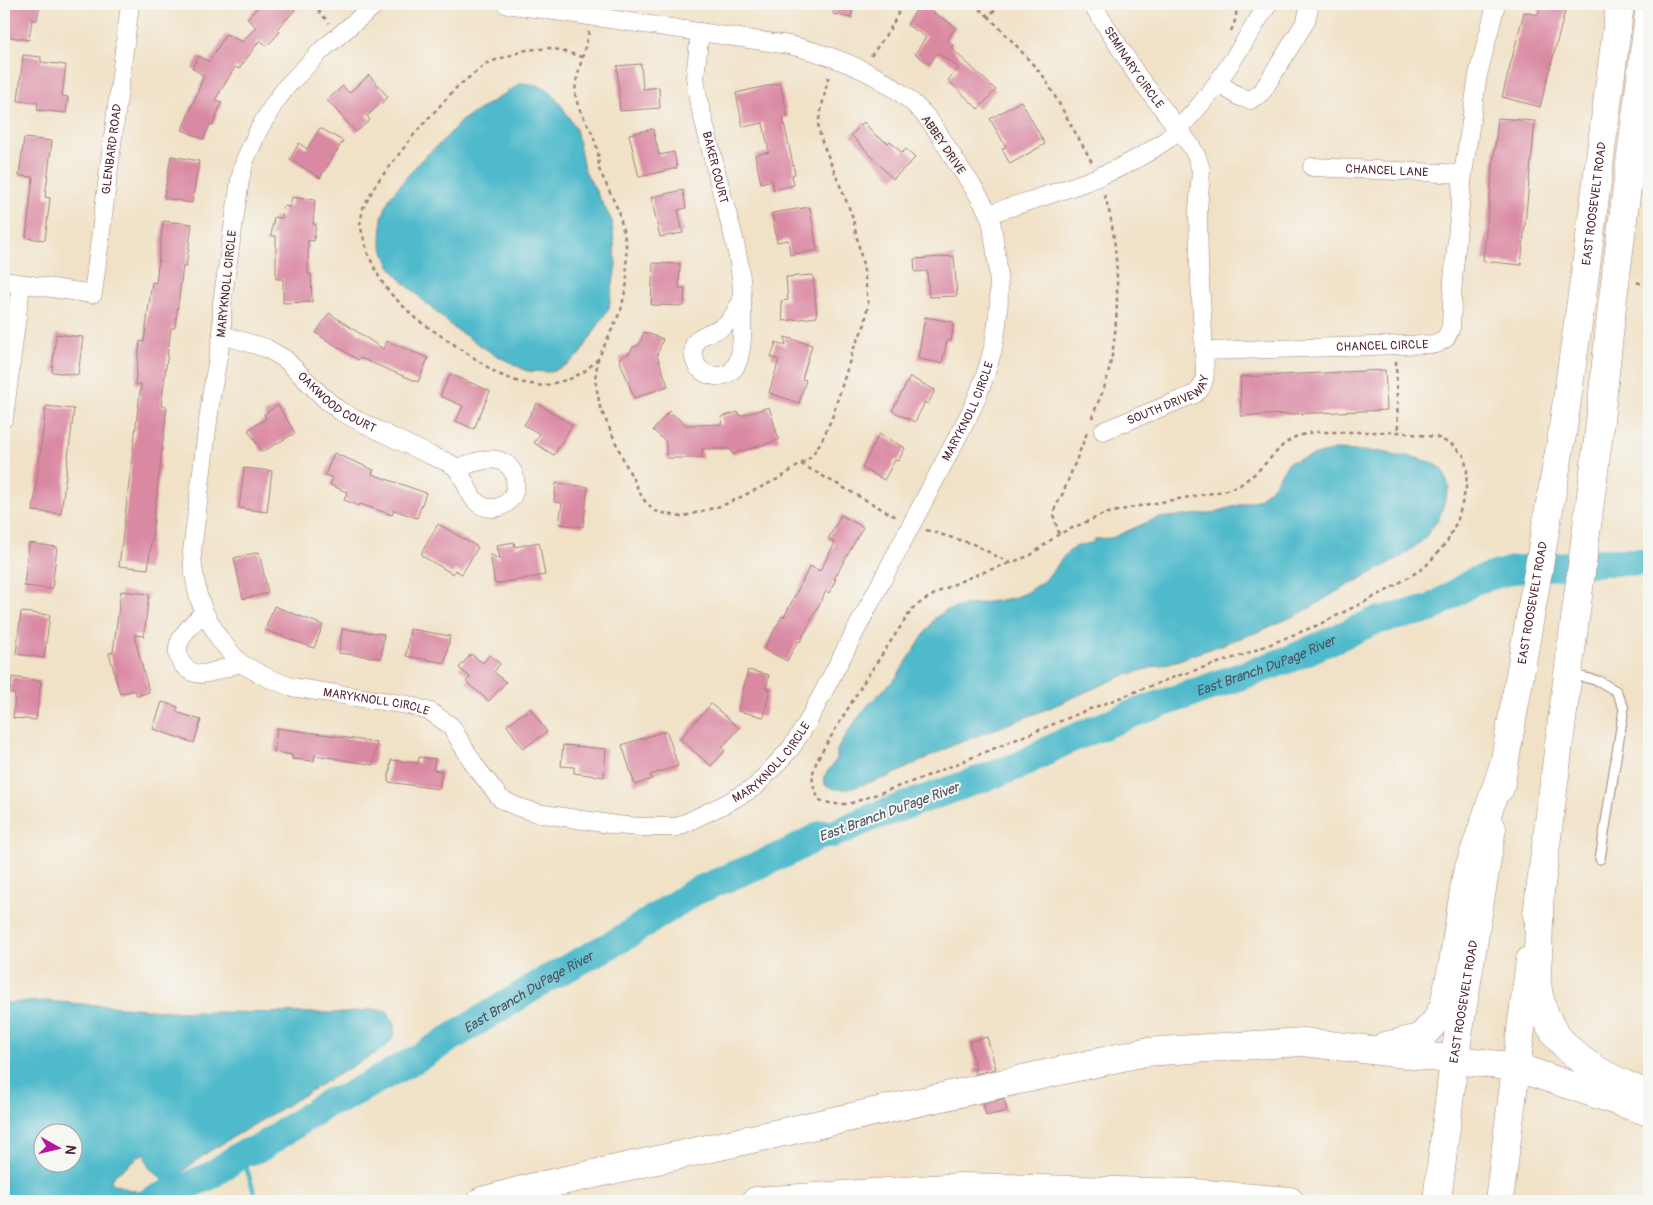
<svg xmlns="http://www.w3.org/2000/svg" width="1653" height="1205" font-family="Pangolin,sans-serif">
	<rect width="100%" height="100%" fill="#f6f6f2"/>
	<filter id="ink" filterUnits="userSpaceOnUse"><feTurbulence type="fractalNoise" baseFrequency=".02" numOctaves="2"/><feDisplacementMap in="SourceGraphic" scale="10" xChannelSelector="R" yChannelSelector="G"/><feConvolveMatrix kernelMatrix="1 2 1 2 8 2 1 2 1" color-interpolation-filters="sRGB"/></filter>
	<filter id="wash" filterUnits="userSpaceOnUse"><feTurbulence type="fractalNoise" baseFrequency=".0096" numOctaves="4" result="noise"/><feDisplacementMap in="SourceGraphic" scale="20" xChannelSelector="R" yChannelSelector="G"/><feGaussianBlur stdDeviation="1.12" result="paint"/><feColorMatrix in="noise" values="0 0 0 0 0 0 0 0 0 0 0 0 0 0 0 0 0 1.4 0 .05"/><feComposite in="paint" operator="in"/></filter>
	<g filter="url(#wash)">
		<rect width="100%" height="100%" fill="#f1e2c7"/>
		<path fill="#4fbacb" stroke="#4c6c7b" fill-rule="evenodd" d="M522 83 537 85 549 90 563 108 576 129 584 169 612 221 616 265 609 308 580 354 568 364 551 372 527 371 492 353 455 329 400 279 389 264 381 244 382 217 390 197 422 159 443 141 461 121Z
			M1335 450 1384 452 1396 456H1408L1431 462 1443 469 1449 488 1439 518 1423 540 1401 557 1336 592 1303 612 1260 631 1176 661 1122 676 1047 709 956 744 890 776 849 789H836L825 785 824 776 837 759V750L851 727 869 704 896 678 935 618 945 611 963 606 1013 598 1027 592 1046 579 1066 554 1075 547 1094 542V539L1112 538 1157 518 1212 513 1259 499 1271 488 1289 462Z
			M45 1001 184 1012 345 1013 372 1009 387 1011C408 1039 381 1051 359 1062L208 1152 183 1171 164 1201H4V1003ZM42 1132H72V1162H42ZM145 1153C146 1174 158 1169 163 1183 152 1200 126 1189 112 1183L111 1180 114 1176 142 1154Z"/>
		<g fill="none" stroke-linecap="round" stroke-linejoin="round">
			<path stroke="#4fbacb" stroke-width="4.5" d="M242 1154 257 1201"/>
			<path stroke="#4fbacb" stroke-width="28" id="s1" d="M150 1201 210 1176 242 1154 260 1148 329 1102 342 1099 418 1058 547 979 623 938 694 892 787 853 823 834H834L870 818 1018 766 1066 741 1132 714 1290 659 1375 621 1430 609 1474 581 1513 570 1602 562H1649"/>
		</g>
		<g id="blocks">
			<path fill="#da89a3" d="M9 4H40L37 20 32 19 29 40 4 36Z
				M261 4H290L295 10 277 29 280 32 267 46 260 40 239 69 235 67 215 100 222 102 213 125 210 124 204 139 182 130 204 76 192 68 199 56 209 62 226 34 242 42 256 27 247 18Z
				M835 4H854L851 18 833 14Z
				M920 4 956 27 947 40 953 45 951 48 996 90 978 109 948 80 959 68 937 53 930 64 915 54 926 37 907 25Z
				M1541 4H1567L1540 107 1502 97 1524 12 1538 15Z
				M23 55 41 57V62L66 65 62 96 68 97 66 113 37 110 38 103 18 101Z
				M641 64 643 89 659 87 660 108 620 111 617 66Z
				M369 75 388 97 367 116 370 120 356 132 327 100 343 86 349 93Z
				M780 83 788 117 783 118 795 174 792 175 794 185 774 190 772 180 761 183 755 155 769 152 763 123 743 127 736 93Z
				M1021 101 1045 144 1010 164 1002 149 1006 147 990 119Z
				M1498 118 1535 121 1521 265 1483 261Z
				M864 122 875 135 888 143 890 141 902 153 906 149 915 158 893 179 851 135Z
				M320 128 343 141 320 178 290 159 299 143 307 149Z
				M653 129 659 155 674 152 677 168 639 177 629 134Z
				M24 138 52 141 45 197 50 198 45 240 26 238 33 177 19 176Z
				M171 156 199 161 192 203 164 198Z
				M683 190 686 208 678 210 683 233 660 237 651 197Z
				M292 197 315 200 313 224H316L314 241 308 240V274H311L312 302 283 303V279H276V236H271L274 217 282 218 283 206 290 207Z
				M810 207 817 250 790 255 788 240 777 242 772 213Z
				M163 221 192 224 186 267 183 266 175 328H171L161 406 167 407 148 569 119 566 141 384H135L140 341 144 342 152 282 156 283Z
				M954 256 957 296 929 297 927 271 915 272 914 259Z
				M653 263 680 264 679 288H685L684 306 651 305Z
				M813 275 817 317 783 321 781 301 788 300 786 277Z
				M329 313 383 349 387 341 428 358 418 382 360 358 358 360 316 333Z
				M925 317 954 322 951 341 947 340 942 363 918 359Z
				M644 332 663 339 657 355 668 386 634 398 619 358 630 353 632 348 639 345Z
				M56 334 83 337 78 375 52 372Z
				M785 337 812 345 802 379 806 380 799 403 769 393 779 360 771 357 776 342 786 346Z
				M1385 370 1387 410 1241 416 1240 377Z
				M450 374 490 391 474 429 456 421 463 406 440 396Z
				M910 377 935 390 928 404 925 402 915 422 892 411Z
				M537 403 572 425 554 455 534 443 540 434 524 425Z
				M278 405 295 433 262 452 248 430 266 419 264 414Z
				M46 406 74 409 61 514 33 511Z
				M769 407 779 440 732 454 731 449H702V458H666V442L653 430 669 411 686 425H700L723 424 721 417 738 412 740 416Z
				M879 434 905 448 898 461 895 460 884 480 862 468Z
				M334 453 374 470 372 474 426 493 417 518 394 510 392 515 360 504 359 506 344 500 347 492 330 485 333 478 325 475Z
				M244 468 272 471 267 512 239 508Z
				M556 483 588 487 583 527 559 524 562 503 554 502Z
				M841 515 863 527 834 579H836L829 593 826 591 800 642 798 641 787 661 764 649 782 616 784 617 810 566 820 571 835 543 828 539Z
				M438 524 478 547 462 574 455 570 453 574 422 556V552Z
				M514 542 515 547 539 542 545 575 495 584 490 554 500 560 497 545Z
				M29 543 57 547 52 589 24 586Z
				M259 552 268 593 243 599 234 558Z
				M121 591 149 594 144 636 134 635 149 692 137 696 135 690 120 694 109 653 113 652Z
				M274 606 323 625 314 648 265 630Z
				M21 612 50 615 44 658 16 654Z
				M342 629 384 634 381 658 339 653Z
				M410 629 450 636 445 663 406 656Z
				M471 654 483 663 490 655 500 664 494 672 506 682 489 701 466 682 470 677 459 668Z
				M748 670 769 675 766 688 770 689 764 717 738 711Z
				M12 677 41 681 36 720 13 718 15 694 10 693Z
				M162 702 178 707 176 712 201 720 194 743 153 729Z
				M711 704 739 728 722 748 725 751 711 766 680 739Z
				M530 708 547 732 523 749 507 725Z
				M277 728 336 736 377 743 373 765 315 755 314 761 292 759V755L274 752Z
				M662 732H667L678 766 650 775 652 779 635 785 622 745Z
				M563 745 606 749 604 777 574 773V767L561 766Z
				M419 757 435 759 433 770 442 771 439 789 388 782 391 760 418 763Z
				M987 1037 996 1069 975 1074 974 1069H976L969 1042Z
				M1004 1099 1007 1111 986 1116 983 1104Z"/>
		</g>
	</g>
	<g filter="url(#ink)">
		<use href="#blocks" fill-opacity="0" stroke="#9e8079" stroke-width="1"/>
		<g fill="none" stroke-linecap="round" stroke-linejoin="round">
			<defs>
				<path id="service" d="M1570 674 1599 681 1616 691 1624 708 1600 859"/>
				<g id="minor">
					<path id="s2" d="M376 4 323 49 287 86 274 104 259 129 245 160 240 180 222 303V335L211 397 192 552 193 568 198 595 204 612 220 640 240 663 268 678 291 687 408 705 431 712 451 726 475 766 501 799 515 806 537 813 616 825 640 827H677L725 804 755 787 791 748 807 723 969 415C996 358 1005 309 995 246 993 236 993 222 988 213 980 195 967 179 956 162 948 149 941 136 932 124 899 80 840 57 789 45L506 4"/>
					<path id="s3" d="M1092 4 1137 75 1191 146 1197 157 1201 170 1198 211 1199 264 1204 351 1436 344 1446 338 1451 327 1453 280 1463 174 1478 75 1495 8 1494 4"/>
					<path id="s4" d="M700 32 695 77 698 99C707 133 715 167 724 202 733 233 742 265 742 298 742 302 740 305 737 308 734 315 730 321 724 326 711 335 689 333 694 358 698 380 731 383 738 361 744 344 742 319 742 301"/>
					<path d="M1218 83 1240 97 1250 100 1262 92 1306 21 1310 4"/>
					<path id="s5" d="M1312 167 1463 174"/>
					<path d="M989 214C1049 194 1114 178 1165 141 1172 136 1178 129 1184 123 1218 88 1242 45 1268 4"/>
					<path id="s6" d="M4 281 93 294 130 4"/>
					<path id="s7" d="M222 335 266 348 285 359 325 399 340 411C369 427 400 441 430 455 437 459 452 462 457 469 469 483 469 509 494 508 520 506 524 466 497 460 485 457 468 465 456 468"/>
					<path d="M4 418 21 284"/>
					<path id="s8" d="M1103 431 1195 394C1209 384 1204 366 1204 351"/>
					<path d="M204 612C192 625 168 643 182 664 187 670 194 674 202 674 213 673 229 666 240 663"/>
				</g>
				<g id="primary">
					<path id="s9" d="M1500 788 1562 435 1585 274 1620 4"/>
					<path d="M1537 915 1598 440 1612 306 1649 14"/>
					<path id="s10" d="M1437 1201 1454 1061 1492 828"/>
					<path d="M1499 1201 1530 960"/>
				</g>
				<path id="motorway" d="M1540 890C1539 911 1539 931 1538 952 1538 962 1536 973 1537 983 1543 1047 1595 1073 1649 1095
					M1385 1046 1420 1038 1436 1021 1444 1005 1453 963 1466 877 1504 764
					M482 1201 526 1189 1145 1052 1303 1042 1516 1067 1649 1112
					M756 1201 961 1187 1195 1193 1290 1201"/>
			</defs>
			<use href="#service" stroke="#9e8079" stroke-width="11"/>
			<use href="#minor" stroke="#9e8079" stroke-width="19"/>
			<use href="#primary" stroke="#9e8079" stroke-width="29"/>
			<use href="#motorway" stroke="#9e8079" stroke-width="29"/>
			<path stroke="#9e8079" stroke-width="2.5" stroke-dasharray="4 4" stroke-linecap="butt" d="M313 4 329 23
				M973 4 988 16 1002 4
				M988 16 1014 43 1044 77 1092 162
				M589 31 576 82 575 93 578 106 592 133 598 151 599 169 619 212 626 244 627 283 621 310 598 359 595 379 600 407 624 461 643 499 655 511 681 517 724 505 780 478 811 457 822 440 832 418 853 350 865 324 868 303 864 270 852 215 821 139 818 124 829 74
				M1231 31C1235 22 1238 14 1235 4
				M871 56 890 29 903 4
				M582 57 552 48 526 50 487 63 457 87 416 132 376 184 363 208 360 225 368 254 380 279 390 293 416 319 498 374 519 382 543 386 570 379 585 371 598 359
				M1637 282 1649 287
				M1396 361 1398 432
				M1092 418C1096 407 1101 396 1105 385 1121 335 1122 241 1103 191
				M801 464 898 518
				M926 530 973 544 1010 563 1031 555 1059 534 1104 514 1144 505 1224 491 1240 485 1257 472 1284 444 1295 437 1313 432H1398L1436 437 1453 445 1464 456 1467 470 1466 488 1458 519 1447 542 1425 567 1386 591 1318 625 1243 655 1177 676 1090 709 922 778 849 804H833L819 800 814 788 812 776 817 760 865 680 913 608C941 587 977 574 1010 563
				M1059 534 1054 517 1055 508 1063 493 1087 433"/>
			<use href="#service" stroke="#fff" stroke-width="9"/>
			<use href="#minor" stroke="#fff" stroke-width="18"/>
			<use href="#primary" stroke="#fff" stroke-width="28"/>
			<use href="#motorway" stroke="#fff" stroke-width="28"/>
		</g>
	</g>
	<g text-anchor="middle" dominant-baseline="central" stroke-width="4" stroke-linejoin="round" paint-order="stroke">
		<g font-size="12" fill="#4a1f2b" stroke="#f6f6f2">
			<text stroke="none"><textPath href="#s3" startOffset="76">SEMINARY CIRCLE</textPath></text>
			<text transform="translate(943 145) rotate(56)">ABBEY DRIVE</text>
			<text stroke="none"><textPath href="#s6" startOffset="236">GLENBARD ROAD</textPath></text>
			<text stroke="none"><textPath href="#s4" startOffset="138">BAKER COURT</textPath></text>
			<text stroke="none"><textPath href="#s5" startOffset="75">CHANCEL LANE</textPath></text>
			<text stroke="none"><textPath href="#s9" startOffset="592">EAST ROOSEVELT ROAD</textPath></text>
			<text transform="translate(227 284) rotate(-84)">MARYKNOLL CIRCLE</text>
			<text stroke="none"><textPath href="#s3" startOffset="559">CHANCEL CIRCLE</textPath></text>
			<text stroke="none"><textPath href="#s8" startOffset="74">SOUTH DRIVEWAY</textPath></text>
			<text stroke="none"><textPath href="#s7" startOffset="136">OAKWOOD COURT</textPath></text>
			<text stroke="none"><textPath href="#s2" startOffset="1740">MARYKNOLL CIRCLE</textPath></text>
			<text stroke="none"><textPath href="#s9" startOffset="188">EAST ROOSEVELT ROAD</textPath></text>
			<text stroke="none"><textPath href="#s2" startOffset="870">MARYKNOLL CIRCLE</textPath></text>
			<text stroke="none"><textPath href="#s2" startOffset="1335">MARYKNOLL CIRCLE</textPath></text>
			<text stroke="none"><textPath href="#s10" startOffset="201">EAST ROOSEVELT ROAD</textPath></text>
		</g>
		<g font-size="14" font-style="italic" fill="#4c5563" stroke="#f6f6f2">
			<text stroke="none"><textPath href="#s1" startOffset="1244">East Branch DuPage River</textPath></text>
			<text transform="translate(889 812) rotate(-20)">East Branch DuPage River</text>
			<text stroke="none"><textPath href="#s1" startOffset="434">East Branch DuPage River</textPath></text>
		</g>
	</g>
	<rect width="1653" height="1205" fill="none" stroke="#f6f6f2" stroke-width="20"/>
	<g transform="translate(58 1148) rotate(98)"><circle r="24" fill="#f6f6f2" stroke="#b1a0a2"/>
	<path d="M0-4L9 19L0 12L-9 19Z" fill="#b5179e"/>
	<text y="-8" font-size="14" font-weight="bold" text-anchor="middle" fill="#4a1f2b">N</text>
	</g>
</svg>
